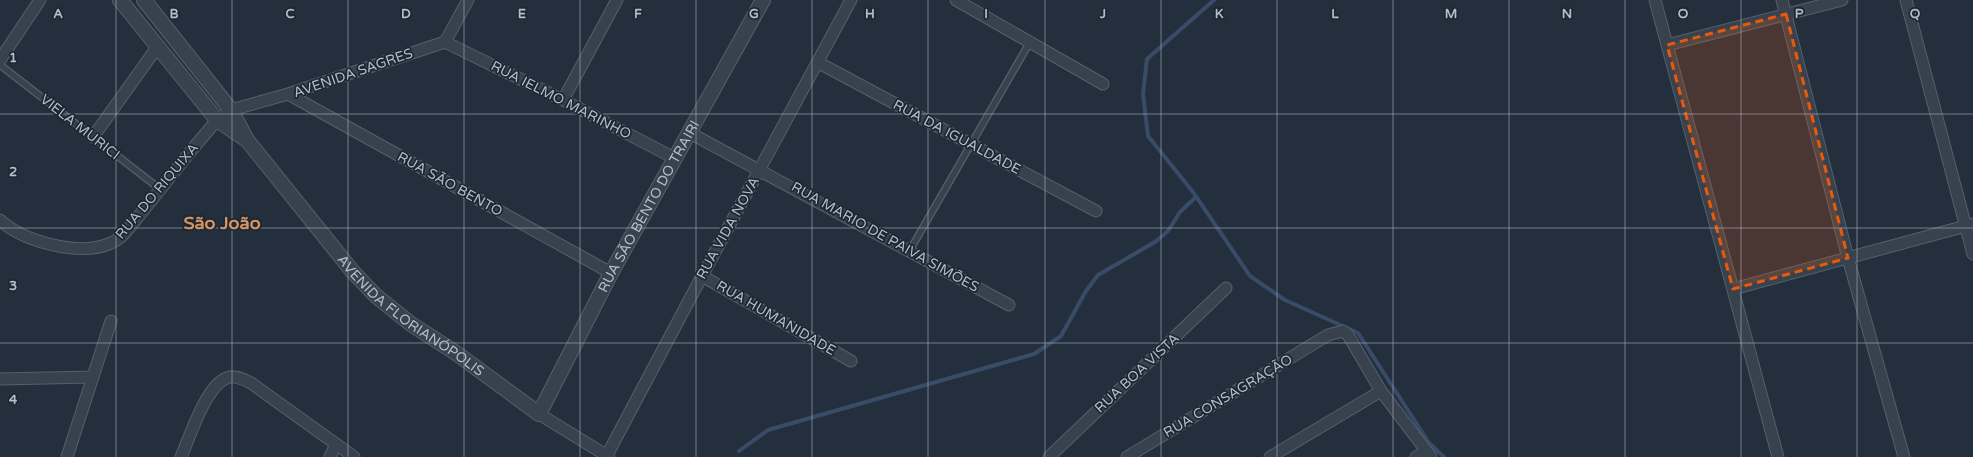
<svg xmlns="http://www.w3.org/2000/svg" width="1973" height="457" font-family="'Varela Round',sans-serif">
	<rect width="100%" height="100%" fill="#242f3e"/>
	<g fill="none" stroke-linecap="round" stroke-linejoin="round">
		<path stroke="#394c67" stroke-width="4" d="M1214 0 1147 59 1143 94 1148 136 1193 192 1250 276 1285 300 1358 333 1429 443 1444 457
			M739 451 768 430 1034 354 1061 336 1086 291 1098 275 1155 242 1168 231 1180 212 1196 197"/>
		<defs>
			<path id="service" d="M0 65 160 189
				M910 250 1030 42"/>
			<path id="minor" d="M956 0 1103 84
				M1655 0 1778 457
				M1782 0 1848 258 1904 457
				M1906 0 1973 254
				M445 42 563 100 676 159
				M1667 45 1842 0
				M0 60 40 0
				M819 63 1096 211
				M288 94 611 273
				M563 100 617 0
				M690 133 1009 305
				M93 137 158 46
				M0 220C24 242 81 257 111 243 119 240 124 234 130 227L190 152 217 120 231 110 288 94 445 42 468 0
				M702 276 851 361
				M1733 289 1973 224
				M0 379 92 377
				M539 414 609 457
				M67 457 111 321
				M181 457C190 437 207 381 230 377 238 376 245 380 251 383L354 457
				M330 457 336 444
				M606 457 702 276 851 0
				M1049 457 1226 288
				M1127 457 1328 335 1343 331 1348 335 1381 391 1431 457
				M1270 457 1381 391
				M1416 457 1426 452"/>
			<g id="tertiary">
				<path d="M120 0 217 120 245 139"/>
				<path id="s1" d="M144 0 231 110 247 140 353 272 376 296 411 324 456 353 539 414 611 273 763 0"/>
			</g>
		</defs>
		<use href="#service" stroke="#565f6c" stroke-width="8"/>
		<use href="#minor" stroke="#565f6c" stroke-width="13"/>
		<use href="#tertiary" stroke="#565f6c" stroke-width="16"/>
		<use href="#service" stroke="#38414e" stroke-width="5.5"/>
		<use href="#minor" stroke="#38414e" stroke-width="11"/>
		<use href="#tertiary" stroke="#38414e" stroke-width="14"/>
	</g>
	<path fill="#e8590c" fill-opacity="0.2" stroke="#e8590c" stroke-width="3" stroke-dasharray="8 5" stroke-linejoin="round" d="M1786 14 1848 258 1733 289 1667 45Z"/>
	<path fill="none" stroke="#b4bcc9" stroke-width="1" stroke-opacity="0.55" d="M116 0V457M232 0V457M348 0V457M464 0V457M580 0V457M696 0V457M812 0V457M928 0V457M1045 0V457M1161 0V457M1277 0V457M1393 0V457M1509 0V457M1625 0V457M1741 0V457M1857 0V457M0 114H1973M0 228H1973M0 343H1973"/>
	<g text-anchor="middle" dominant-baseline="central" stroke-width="3.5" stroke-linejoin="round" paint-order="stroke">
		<g font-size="14" fill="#b4bcc9" stroke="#1d2633">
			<text transform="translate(353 73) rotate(-19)">AVENIDA SAGRES</text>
			<text transform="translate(561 100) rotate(27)">RUA IELMO MARINHO</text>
			<text transform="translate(80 127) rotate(38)">VIELA MURICI</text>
			<text transform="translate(957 137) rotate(28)">RUA DA IGUALDADE</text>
			<text transform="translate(450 184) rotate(29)">RUA SÃO BENTO</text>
			<text transform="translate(157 191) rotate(-50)">RUA DO RIQUIXA</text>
			<text stroke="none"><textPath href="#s1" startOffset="813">RUA SÃO BENTO DO TRAIRI</textPath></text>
			<text transform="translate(728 228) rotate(-61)">RUA VIDA NOVA</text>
			<text transform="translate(885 237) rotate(29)">RUA MARIO DE PAIVA SIMÕES</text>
			<text stroke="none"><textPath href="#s1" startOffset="416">AVENIDA FLORIANÓPOLIS</textPath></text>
			<text transform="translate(776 318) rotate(30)">RUA HUMANIDADE</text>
			<text transform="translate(1137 373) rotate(-43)">RUA BOA VISTA</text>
			<text transform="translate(1228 396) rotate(-31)">RUA CONSAGRAÇÃO</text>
		</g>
		<g font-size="18" font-weight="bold" fill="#d59563" stroke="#1d2633">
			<text x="222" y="223">São João</text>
		</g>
	</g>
	<g font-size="13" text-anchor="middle" font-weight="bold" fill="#b4bcc9" stroke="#1d2633" stroke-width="3.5" stroke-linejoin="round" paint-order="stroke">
		<text x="58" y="18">A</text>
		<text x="174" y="18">B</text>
		<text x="290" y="18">C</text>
		<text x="406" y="18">D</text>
		<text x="522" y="18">E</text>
		<text x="638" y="18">F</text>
		<text x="754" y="18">G</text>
		<text x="870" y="18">H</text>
		<text x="986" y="18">I</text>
		<text x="1103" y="18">J</text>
		<text x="1219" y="18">K</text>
		<text x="1335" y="18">L</text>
		<text x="1451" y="18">M</text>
		<text x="1567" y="18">N</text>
		<text x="1683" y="18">O</text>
		<text x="1799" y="18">P</text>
		<text x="1915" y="18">Q</text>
		<text x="13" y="62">1</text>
		<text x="13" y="176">2</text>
		<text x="13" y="290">3</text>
		<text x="13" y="404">4</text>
	</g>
</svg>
